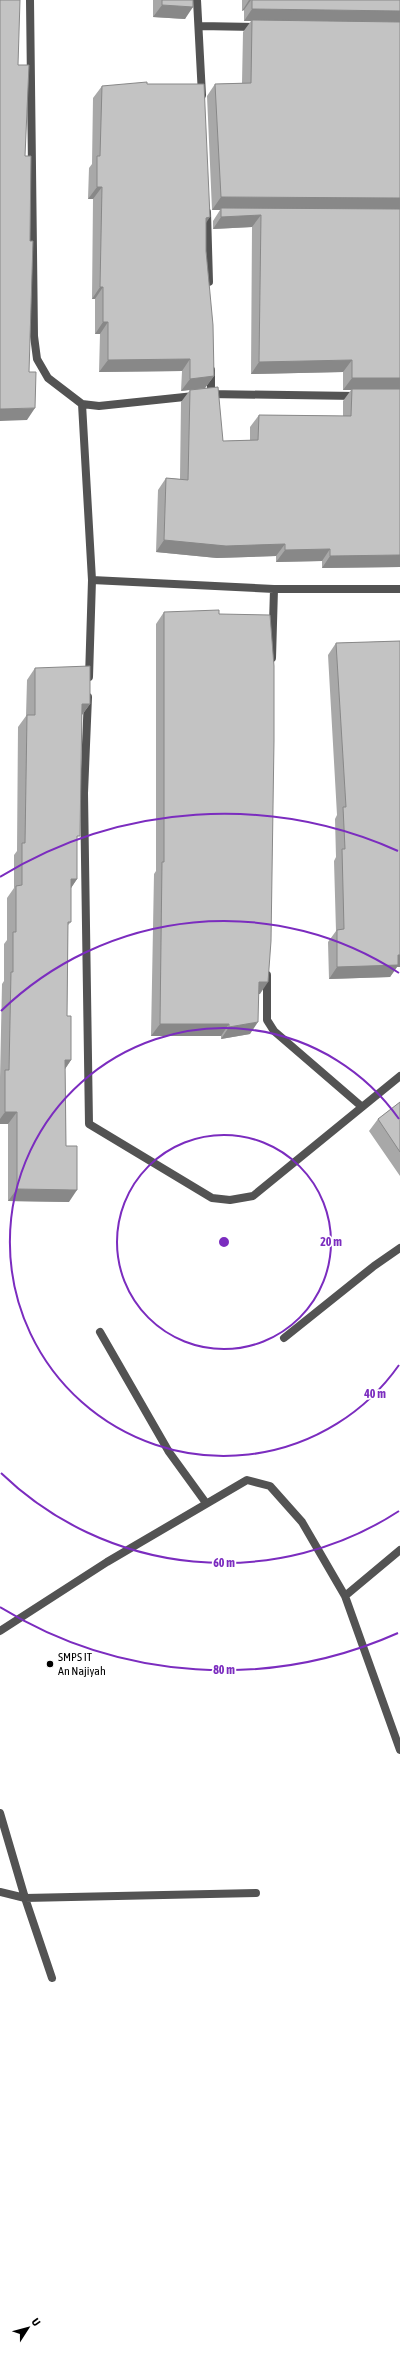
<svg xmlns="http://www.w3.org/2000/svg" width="400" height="2356" font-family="'Asap Condensed',sans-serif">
	<rect width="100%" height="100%" fill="#fff"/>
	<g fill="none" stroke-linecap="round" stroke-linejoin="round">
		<path stroke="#535353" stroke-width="8" d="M30 0 34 336 37 359 48 378 82 404 99 406 194 396
			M197 0 202 95
			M199 26 256 27
			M207 212 209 282
			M211 370V393
			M208 394 356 396
			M82 404 92 580
			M272 658 274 589
			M89 677 92 580 274 589H400
			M88 697 84 793 89 1124 212 1198 230 1200 253 1196 400 1076
			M267 975V1020L274 1031 361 1106
			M100 1332 169 1452 206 1503
			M284 1338 374 1266 400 1248
			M345 1596 400 1550
			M0 1631 107 1562 247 1480 270 1486 302 1522 345 1596 400 1750
			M0 1813 25 1898 52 1978
			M0 1892 25 1898 256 1893"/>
	</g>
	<path fill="#a8a8a8" d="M153 0H193L185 19 153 17Z
		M242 0H400V567L322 568V561L276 562V556L217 558 156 552 158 490 166 478 180 479 181 402 190 390 181 391 182 371 99 372 100 334H95V299H92L93 199H88L89 168 92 164 93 98 102 86 147 84 206 223V251L214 376 205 388 223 441 250 440V427L259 415 343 416V401L351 390H343V372L251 374 252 227 213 229V221L220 210H212L207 96 215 84 242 83 243 32 251 21H244V10L242 11Z
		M164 612 219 614 260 994H258L250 1034 221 1039V1036H151L154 874 156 871V624Z
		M400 641V967H397L390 977 329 979 328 942 336 931 334 861 336 857 335 819 337 815 328 655 336 643Z
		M35 668 90 704 82 715 77 841V879L71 888V922L68 925 67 1016 71 1060 65 1069 66 1146 69 1202 8 1201V1124H0V1078L2 984 4 981V944L7 940V898L14 888V855L17 851 18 727 26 716 27 680Z
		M400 1102V1176L369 1131 378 1119Z"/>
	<path fill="#888" d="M249 0H251L244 10 242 11Z
		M162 5 193 7 185 19 153 17Z
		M252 9 400 11V24L252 20 251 21H244Z
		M97 187H102L93 199H88Z
		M221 197 400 198V210L221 208 220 210H212Z
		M261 215 252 227 213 229 221 217Z
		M210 217 202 229 206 218Z
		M100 287H103L95 299H92Z
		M103 322H108L100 334H95Z
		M190 359 182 371 99 372 108 360Z
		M352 360 343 372 251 374 259 362Z
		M214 376 205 388 181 391 190 379Z
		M352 378H400V390L352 389 351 390H343Z
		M35 408 27 420 0 421V409Z
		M164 540 285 544 276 556 217 558 156 552Z
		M330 549 322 561 276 562 285 550Z
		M400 555V567L322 568 330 556Z
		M82 704H90L81 716Z
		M71 879H77L69 891Z
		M398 955H400V967H397L390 977 329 979 337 967Z
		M259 982H268L260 994 250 995Z
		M258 1022 250 1034 221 1039 229 1027Z
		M160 1024H229L221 1036H151Z
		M65 1060H71L63 1072Z
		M5 1112H17L8 1124H0V1119Z
		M17 1189 77 1190 69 1202 8 1201Z"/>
	<path fill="#c3c3c3" stroke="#888" d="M0 0H20L18 65H29L25 156H31L30 241H33L29 372H36L35 408 0 409Z
		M162 0H193V7L162 5Z
		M252 0H400V11L252 9Z
		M252 20 400 22V198L221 197 215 84 251 83Z
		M147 82V84H204L210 217 206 218V251L213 325 214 376 190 379V359L108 360V322H103V287H100L102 187H97V156H100L102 86Z
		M221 208 400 209V378H352V360L259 362 261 215 221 217Z
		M218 387 223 441 258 440 259 415 351 416 352 389H400V555L330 556V549L285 550V544L226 546 164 540 166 478 188 480 190 390Z
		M219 610V614L270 615 274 666V741L271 941 268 982H259L258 1022 229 1027V1024H160L162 862H164V612Z
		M400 641V955H398V965L337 967V930L344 929 342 849H345L343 807H346L336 643Z
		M90 666V704H82L80 836H77V879H71V922H68L67 1016H71V1060H65L66 1146H77V1190L17 1189V1112H5V1070H9L11 972H13V932H16V886L22 885V843H25L27 715H35V668Z
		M400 1102V1152L378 1119Z"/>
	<g fill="none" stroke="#7b2cbf" stroke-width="2">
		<circle cx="224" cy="1242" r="107"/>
		<path d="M399 1365A214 214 0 1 1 399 1119"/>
		<path d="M399 1511A321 321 0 0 1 1 1473M1 1011A321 321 0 0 1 399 973"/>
		<path d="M398 1633A428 428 0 0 1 0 1607M0 877A428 428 0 0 1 398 851"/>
	</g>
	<circle fill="#000" stroke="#fff" stroke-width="1.5" cx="50" cy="1664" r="4"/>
	<g text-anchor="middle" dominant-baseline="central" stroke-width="3.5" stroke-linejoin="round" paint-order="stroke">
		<g font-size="12" fill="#000" stroke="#fff" text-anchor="start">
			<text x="58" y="1657">SMPS IT<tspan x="58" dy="14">An Najiyah</tspan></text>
		</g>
	</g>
	<circle cx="224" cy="1242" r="6" fill="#7b2cbf" stroke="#fff" stroke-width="2"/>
	<g font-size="12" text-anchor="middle" font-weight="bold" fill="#7b2cbf" stroke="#fff" stroke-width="3.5" stroke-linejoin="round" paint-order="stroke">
		<text x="331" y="1246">20 m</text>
		<text x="375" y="1398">40 m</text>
		<text x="224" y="1567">60 m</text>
		<text x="224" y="1674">80 m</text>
	</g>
	<g transform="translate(28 2328) rotate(54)" stroke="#ffffff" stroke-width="3" paint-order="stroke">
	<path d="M0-3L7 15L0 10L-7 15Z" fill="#000000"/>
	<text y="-6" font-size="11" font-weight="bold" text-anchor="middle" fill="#000000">U</text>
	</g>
</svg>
